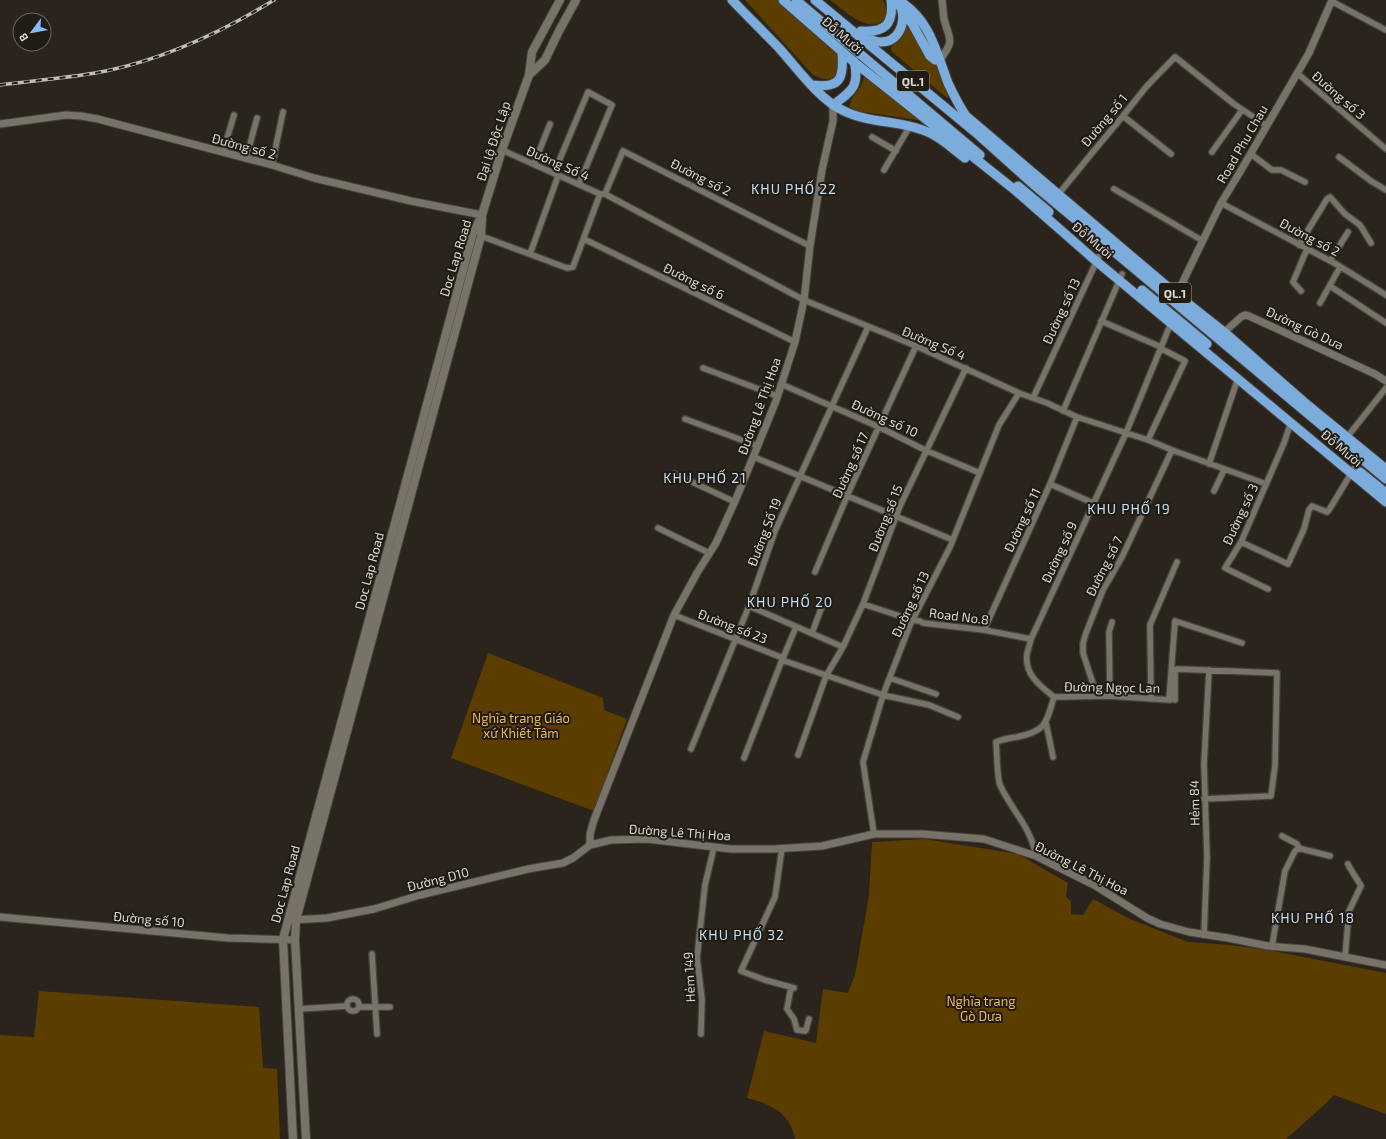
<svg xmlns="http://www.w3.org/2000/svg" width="1386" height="1139" font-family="'Exo 2',sans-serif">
	<rect width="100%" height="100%" fill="#2a241c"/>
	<path fill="#5b3d00" d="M745 0H779L803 20 834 50 840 59 842 67 834 79H823L813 75Z
		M830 0H883C886 7 889 14 884 20 869 35 842 9 830 0Z
		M909 21 936 64 949 97 947 98 891 51V47L904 33Z
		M866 74 924 121 858 111 849 107C852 96 854 96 860 87 863 83 863 78 866 74Z
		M488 653 603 698 604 710 627 719 594 811 451 758Z
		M925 839 1018 854 1068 883 1066 896 1071 902V914L1083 915 1093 899 1130 919 1188 942 1231 945 1273 951 1386 973V1114L1334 1095 1324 1105 1286 1139H795C790 1113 771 1104 747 1098L764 1031 816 1043 823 989 848 993 855 975 869 895 872 842Z
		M39 991 259 1007 263 1068 277 1069 280 1139H0V1035L34 1037Z"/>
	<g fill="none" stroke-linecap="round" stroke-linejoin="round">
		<defs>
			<path id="minor" d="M1331 1 1386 30
				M1297 73 1386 149
				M1123 116 1171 154
				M872 137 896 151
				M502 150 600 194H605L804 300 916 346 1019 393 1047 403 1077 417 1148 440 1172 450 1266 484
				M223 152 234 115
				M1212 152 1242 110
				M1251 154 1272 170H1281L1305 182
				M1339 157 1371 181 1386 190
				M246 159 257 118
				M534 164 550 124
				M272 165 283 112
				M884 170 910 126
				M1114 189 1203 241
				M605 194 623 151 810 246
				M1057 196 1092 153 1123 116 1146 87 1175 57 1234 104 1267 126
				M1221 203 1336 264 1386 295
				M481 236 567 268 573 267 600 194
				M584 239 795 342
				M1299 245 1327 199 1330 197 1345 214 1360 225 1371 243
				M530 254 557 179 556 168 588 92 612 105 579 184
				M1330 261 1348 232
				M1330 286 1386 323
				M1301 291 1293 282 1307 249
				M1320 303 1340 267
				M1101 321 1161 347
				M703 368 777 396
				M781 384 879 427 927 451 980 473
				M1033 398 1099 256
				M1063 411 1122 274
				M685 419 758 446
				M1348 436 1386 388
				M1148 440 1185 361 1160 348
				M754 457 953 540
				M1209 464 1238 378
				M675 474 735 502
				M1050 484 1093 503
				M1214 491 1224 470
				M658 528 709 553
				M1241 542 1288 564 1304 529 1309 510 1312 506 1327 512 1329 510 1355 467
				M815 572 851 487 916 346
				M1268 589 1225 568 1241 542 1284 443 1291 422
				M863 604 912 620 920 621 923 623 984 630 1031 639
				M749 606 843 647
				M674 615 783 658
				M984 630 1050 484 1077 417
				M812 633 824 601
				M783 658 782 660 883 695 929 705 958 717
				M783 658 796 627
				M890 678 936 694
				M1097 696 1083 653V643L1086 633 1103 590 1122 557 1172 450
				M1110 696 1109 632 1112 622
				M1054 697C1040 686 1024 674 1027 654 1028 649 1030 644 1031 639L1126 433 1171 323
				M1054 697 1110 696 1170 700
				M1151 699 1150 625 1177 562
				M1169 700 1175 621 1242 643
				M1175 700V670L1177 669 1277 673 1275 766 1271 796 1204 799
				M1046 723 1053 757
				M691 749 749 606 775 531 868 327
				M798 755 826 676 843 647 863 604 900 506 966 368
				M744 758 782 660
				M874 834 863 762 883 695 910 625 950 547 999 425 1019 393
				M1282 836 1297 844 1299 848
				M782 848 775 897 741 971 765 980 794 988
				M1036 856C1031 827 1012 811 1000 785 997 778 997 752 996 742 1003 739 1010 738 1017 737 1046 731 1046 724 1054 697
				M1204 935 1207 857 1204 764 1209 670
				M1272 946 1285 871 1295 851 1298 849H1302L1330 856
				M372 954 377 1034
				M1345 957 1349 911 1361 886C1357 878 1352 873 1348 864
				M791 987 787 1009 794 1019 797 1030 805 1031 806 1030 809 1019
				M347 1005a6 6 0 1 1 12 0a6 6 0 1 1-12 0Z
				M359 1007H390
				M299 1009 347 1006
				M701 1034 702 999 697 958 705 885 714 847"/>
			<path id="tertiary" d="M940 60C955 39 950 42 944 19 943 13 943 6 942 0
				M0 124 66 115 81 116 98 119 272 165 314 178 411 201 482 215
				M1175 298 1221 203 1240 172 1309 53 1332 0
				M1221 335 1241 317 1245 315 1249 316 1375 374 1386 381
				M590 845V834L594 820 674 615 697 573 716 543 736 499 776 401 795 342 804 300 810 246 822 170 833 121V105
				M0 917 228 938 295 940
				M292 920 327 918 374 909 420 895 528 869 563 863 573 858 590 845 611 840 647 839 731 849H773L822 846 874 834H922L984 839 1036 856 1094 885 1147 918 1160 924 1189 932 1228 938 1268 946 1305 949 1386 965"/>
			<path id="secondary" d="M529 75 545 60 559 31 576 0
				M293 1139 283 939 473 233 482 215 502 150 529 75 532 52 560 0
				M306 1139 295 940 296 920 481 236 482 218"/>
			<path id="trunk" d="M732 0C747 16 764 32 779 48 796 67 819 99 842 110 869 124 903 120 930 133 943 139 954 150 965 158
				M783 0 854 62 1016 191 1096 261 1386 502
				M796 0 980 155
				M815 0 975 132 1033 184 1386 479
				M898 0C930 19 936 51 948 83 954 96 961 109 969 121
				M896 1 913 25 930 56 935 60H940
				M861 31C885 33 894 24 891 0
				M863 35C868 38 874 42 881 42 898 42 905 25 902 11
				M812 85C841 89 844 78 842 52
				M833 105C852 91 860 86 854 61
				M966 116 1176 294 1224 332 1304 402 1386 469
				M1018 186 1049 212
				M1142 290 1207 344
				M1360 472 1386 493"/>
		</defs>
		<use href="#minor" stroke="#46423c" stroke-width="8"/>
		<use href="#tertiary" stroke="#46423c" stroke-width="9"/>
		<use href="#secondary" stroke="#46423c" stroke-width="10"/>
		<use href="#trunk" stroke="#46423c" stroke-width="11"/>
		<use href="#minor" stroke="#787269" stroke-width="5.5"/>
		<use href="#tertiary" stroke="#787269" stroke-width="7"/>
		<use href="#secondary" stroke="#787269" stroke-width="8"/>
		<use href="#trunk" stroke="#7cacdc" stroke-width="9"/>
		<defs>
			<path id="rail" d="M0 85C35 80 71 78 106 71 167 58 222 32 274 0"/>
		</defs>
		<use href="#rail" stroke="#c0bcb6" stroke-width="3.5"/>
		<use href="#rail" stroke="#201b13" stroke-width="2" stroke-dasharray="6" stroke-linecap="butt"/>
	</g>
	<g text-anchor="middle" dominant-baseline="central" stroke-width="4" stroke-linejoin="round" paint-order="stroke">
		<g fill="#201b13" stroke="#a29e98" stroke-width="1">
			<rect x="897" y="71" width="32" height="20" rx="3"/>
			<rect x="1159" y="283" width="32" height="20" rx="3"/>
		</g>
		<g font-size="12" font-weight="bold" fill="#dad6d1">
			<text x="913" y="81">QL.1</text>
			<text x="1175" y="293">QL.1</text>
		</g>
		<g font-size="13" fill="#dad6d1" stroke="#201b13">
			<text transform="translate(843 35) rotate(41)">Đỗ Mười</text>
			<text transform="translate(1339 95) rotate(41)">Đường số 3</text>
			<text transform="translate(1104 120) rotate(-50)">Đường số 1</text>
			<text transform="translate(493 141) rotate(-72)">Đại lộ Độc Lập</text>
			<text transform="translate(1242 144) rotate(-60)">Road Phu Chau</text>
			<text transform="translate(244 146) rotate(15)">Đường số 2</text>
			<text transform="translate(558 163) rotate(24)">Đường Số 4</text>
			<text transform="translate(701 177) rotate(27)">Đường số 2</text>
			<text transform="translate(1310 237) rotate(28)">Đường số 2</text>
			<text transform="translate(1093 240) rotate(40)">Đỗ Mười</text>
			<text transform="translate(455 258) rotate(-73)">Doc Lap Road</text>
			<text transform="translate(694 281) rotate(26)">Đường số 6</text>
			<text transform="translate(1061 311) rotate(-65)">Đường số 13</text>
			<text transform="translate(1305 328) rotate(25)">Đường Gò Dưa</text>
			<text transform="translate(934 343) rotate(23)">Đường Số 4</text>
			<text transform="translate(759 406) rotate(-70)">Đường Lê Thị Hoa</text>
			<text transform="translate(885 418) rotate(25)">Đường số 10</text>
			<text transform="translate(1342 448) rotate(40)">Đỗ Mười</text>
			<text transform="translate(850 465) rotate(-66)">Đường số 17</text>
			<text transform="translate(1240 514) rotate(-65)">Đường số 3</text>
			<text transform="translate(885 518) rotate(-68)">Đường số 15</text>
			<text transform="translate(1022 520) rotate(-65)">Đường số 11</text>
			<text transform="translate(764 532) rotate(-69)">Đường Số 19</text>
			<text transform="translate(1059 552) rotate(-65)">Đường số 9</text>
			<text transform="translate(1104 566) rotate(-63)">Đường số 7</text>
			<text transform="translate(369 571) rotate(-75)">Doc Lap Road</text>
			<text transform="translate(910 604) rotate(-65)">Đường số 13</text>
			<text transform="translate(959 616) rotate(7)">Road No.8</text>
			<text transform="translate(733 626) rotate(21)">Đường số 23</text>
			<text transform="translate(1112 687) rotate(1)">Đường Ngọc Lan</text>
			<text transform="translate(1194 803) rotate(-91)">Hẻm 84</text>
			<text transform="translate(680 832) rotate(4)">Đường Lê Thị Hoa</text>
			<text transform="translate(1082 868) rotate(27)">Đường Lê Thị Hoa</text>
			<text transform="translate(438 879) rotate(-14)">Đường D10</text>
			<text transform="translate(285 884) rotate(-75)">Doc Lap Road</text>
			<text transform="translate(149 919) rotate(5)">Đường số 10</text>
			<text transform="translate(689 977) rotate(-93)">Hẻm 149</text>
		</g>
		<g font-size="13" fill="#eeb554" stroke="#201b13">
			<text x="521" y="718">Nghĩa trang Giáo<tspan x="521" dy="15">xứ Khiết Tâm</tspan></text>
			<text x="981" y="1001">Nghĩa trang<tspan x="981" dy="15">Gò Dưa</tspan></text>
		</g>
		<g font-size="14" letter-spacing="1" fill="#c7ddf4" stroke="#201b13">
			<text x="794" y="188">KHU PHỐ 22</text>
			<text x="705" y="477">KHU PHỐ 21</text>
			<text x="1129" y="508">KHU PHỐ 19</text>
			<text x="790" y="601">KHU PHỐ 20</text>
			<text x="1313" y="917">KHU PHỐ 18</text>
			<text x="742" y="934">KHU PHỐ 32</text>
		</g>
	</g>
	<g transform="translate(32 32) rotate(238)"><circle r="19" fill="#201b13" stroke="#6a665f"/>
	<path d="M0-3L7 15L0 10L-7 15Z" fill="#80bdfa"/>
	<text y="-6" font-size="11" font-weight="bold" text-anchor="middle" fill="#dad6d1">B</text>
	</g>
</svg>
